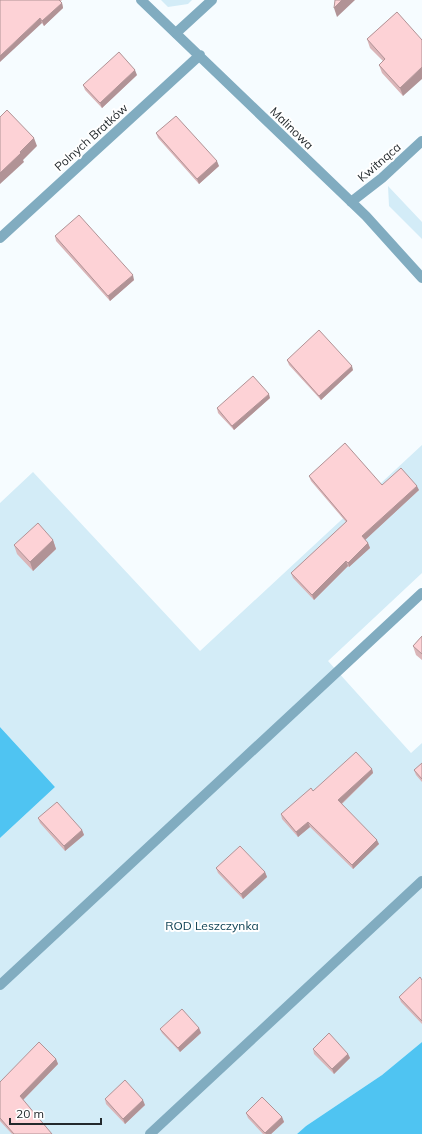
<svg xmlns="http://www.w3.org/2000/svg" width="422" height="1134" font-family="Mulish,sans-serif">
	<rect width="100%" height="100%" fill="#f6fcff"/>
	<path fill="#d3ecf7" d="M161 0H192L188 4 168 7Z
		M388 186 422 222V239L389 206Z
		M422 445V573L328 661 411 753 422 743V1042L382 1075 306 1126 297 1134H0V838L55 787 0 727V503L33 472 200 651Z"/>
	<path fill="#4fc4f2" d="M0 727 55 787 0 838Z
		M422 1042V1134H297L306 1126 382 1075Z"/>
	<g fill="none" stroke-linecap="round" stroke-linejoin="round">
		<path stroke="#81acc0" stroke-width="10" d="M176 33 212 0
			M0 985 422 593
			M150 1134 422 881"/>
		<path stroke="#81acc0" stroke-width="10" d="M141 0 366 216 422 278
			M351 202 382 178 422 141
			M0 238 200 55"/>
	</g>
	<path fill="#dab5b8" d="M0 0H62L60 2 62 3 63 8 44 26 42 23Z
		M397 12 403 96 382 73 379 65 383 61 370 48 367 39Z
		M137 75 102 108 85 90 83 85Z
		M156 133 219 166 199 184 158 138Z
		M55 236 134 280 110 301 56 241Z
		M287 360 353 370 321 400 289 365Z
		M270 398 234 430 218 413 217 408Z
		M309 476 382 485 419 490 365 540 368 543 370 548 349 567 348 566 314 600 293 578 291 573 346 522 311 481Z
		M53 540 56 549 33 571 17 554 14 545Z
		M422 636V660L416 655 413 646Z
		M422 763V782L416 775 414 770Z
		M372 769 373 773 342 804 379 844 353 869 310 827 298 837 282 819 281 814 313 791Z
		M38 818 82 830 84 835 65 851 40 823Z
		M216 868 265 872 267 877 243 899 218 873Z
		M422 980V1024L401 1002 399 997Z
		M199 1028 201 1033 180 1052 162 1033 160 1029Z
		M313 1049 348 1054 350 1058 334 1074 314 1054Z
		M56 1059 58 1064 23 1100 52 1134H12L0 1121V1082Z
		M105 1099 145 1105 125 1124 106 1104Z
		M246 1113 282 1117 284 1122 271 1134H263L248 1118Z"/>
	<path fill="#b19396" d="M342 0H355L337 17 334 8Z
		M62 3 63 8 44 26 42 21Z
		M40 18 42 23 0 62V56Z
		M422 67V79L403 96 400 88Z
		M135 70 137 75 102 108 100 103Z
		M34 138 37 146 23 160 24 162 0 184V173Z
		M217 161 219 166 199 184 197 179Z
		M133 275 134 280 110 301 108 296Z
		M352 366 353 370 321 400 319 396Z
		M269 394 270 398 234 430 232 426Z
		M417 486 419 490 364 541 362 536Z
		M53 540 56 549 33 571 30 562Z
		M368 543 370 548 349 567 348 563Z
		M346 561 348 566 314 600 312 595Z
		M372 769 373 773 340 805 338 800Z
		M308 822 310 827 298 837 296 832Z
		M82 830 84 835 65 851 64 846Z
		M377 840 379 844 353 869 352 865Z
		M265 872 267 877 243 899 241 894Z
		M199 1028 201 1033 180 1052 178 1048Z
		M348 1054 350 1058 334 1074 332 1069Z
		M56 1059 58 1064 22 1101 20 1096Z
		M143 1100 145 1105 125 1124 123 1119Z
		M282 1117 284 1122 271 1134H266L265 1133Z"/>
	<path fill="#fdd2d6" stroke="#b19396" d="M0 0H59L62 3 42 21 40 18 0 56Z
		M335 0H342L334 8Z
		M397 12 422 40V67L400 88 379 65 385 59 367 39Z
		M119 52 135 70 100 103 83 85Z
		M7 110 34 138 20 152 21 153 0 173V117Z
		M176 116 217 161 197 179 156 133Z
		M79 215 133 275 108 296 55 236Z
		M319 330 352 366 319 396 287 360Z
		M253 376 269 394 232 426 217 408Z
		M345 443 382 485 401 468 417 486 362 536 368 543 348 563 346 561 312 595 291 573 347 521 309 476Z
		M38 523 53 540 30 562 14 545Z
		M422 636V654L413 646Z
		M356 752 372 769 338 800 377 840 352 865 308 822 296 832 281 814 311 788 313 791Z
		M422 763V779L414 770Z
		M57 802 82 830 64 846 38 818Z
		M240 846 265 872 241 894 216 868Z
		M420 977 422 980V1021L399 997Z
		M182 1009 199 1028 178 1048 160 1029Z
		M329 1033 348 1054 332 1069 313 1049Z
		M39 1042 56 1059 20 1096 52 1134H14L0 1118V1082Z
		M125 1080 143 1100 123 1119 105 1099Z
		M262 1097 282 1117 265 1133 246 1113Z"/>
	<g text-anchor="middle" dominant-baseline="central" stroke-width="4" stroke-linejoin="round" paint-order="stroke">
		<g font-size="12" fill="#23292c" stroke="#fff">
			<text transform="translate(292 128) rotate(44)">Malinowa</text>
			<text transform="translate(91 137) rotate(-42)">Polnych Bratków</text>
			<text transform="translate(379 162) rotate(-41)">Kwitnąca</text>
		</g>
		<g font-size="12" fill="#063b4e" stroke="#fff">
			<text x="212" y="925">ROD Leszczynka</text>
		</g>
	</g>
	<path d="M10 1118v6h91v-6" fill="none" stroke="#23292c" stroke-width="2"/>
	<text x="16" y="1118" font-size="12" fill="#23292c" stroke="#ffffff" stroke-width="3" paint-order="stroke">20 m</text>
</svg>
